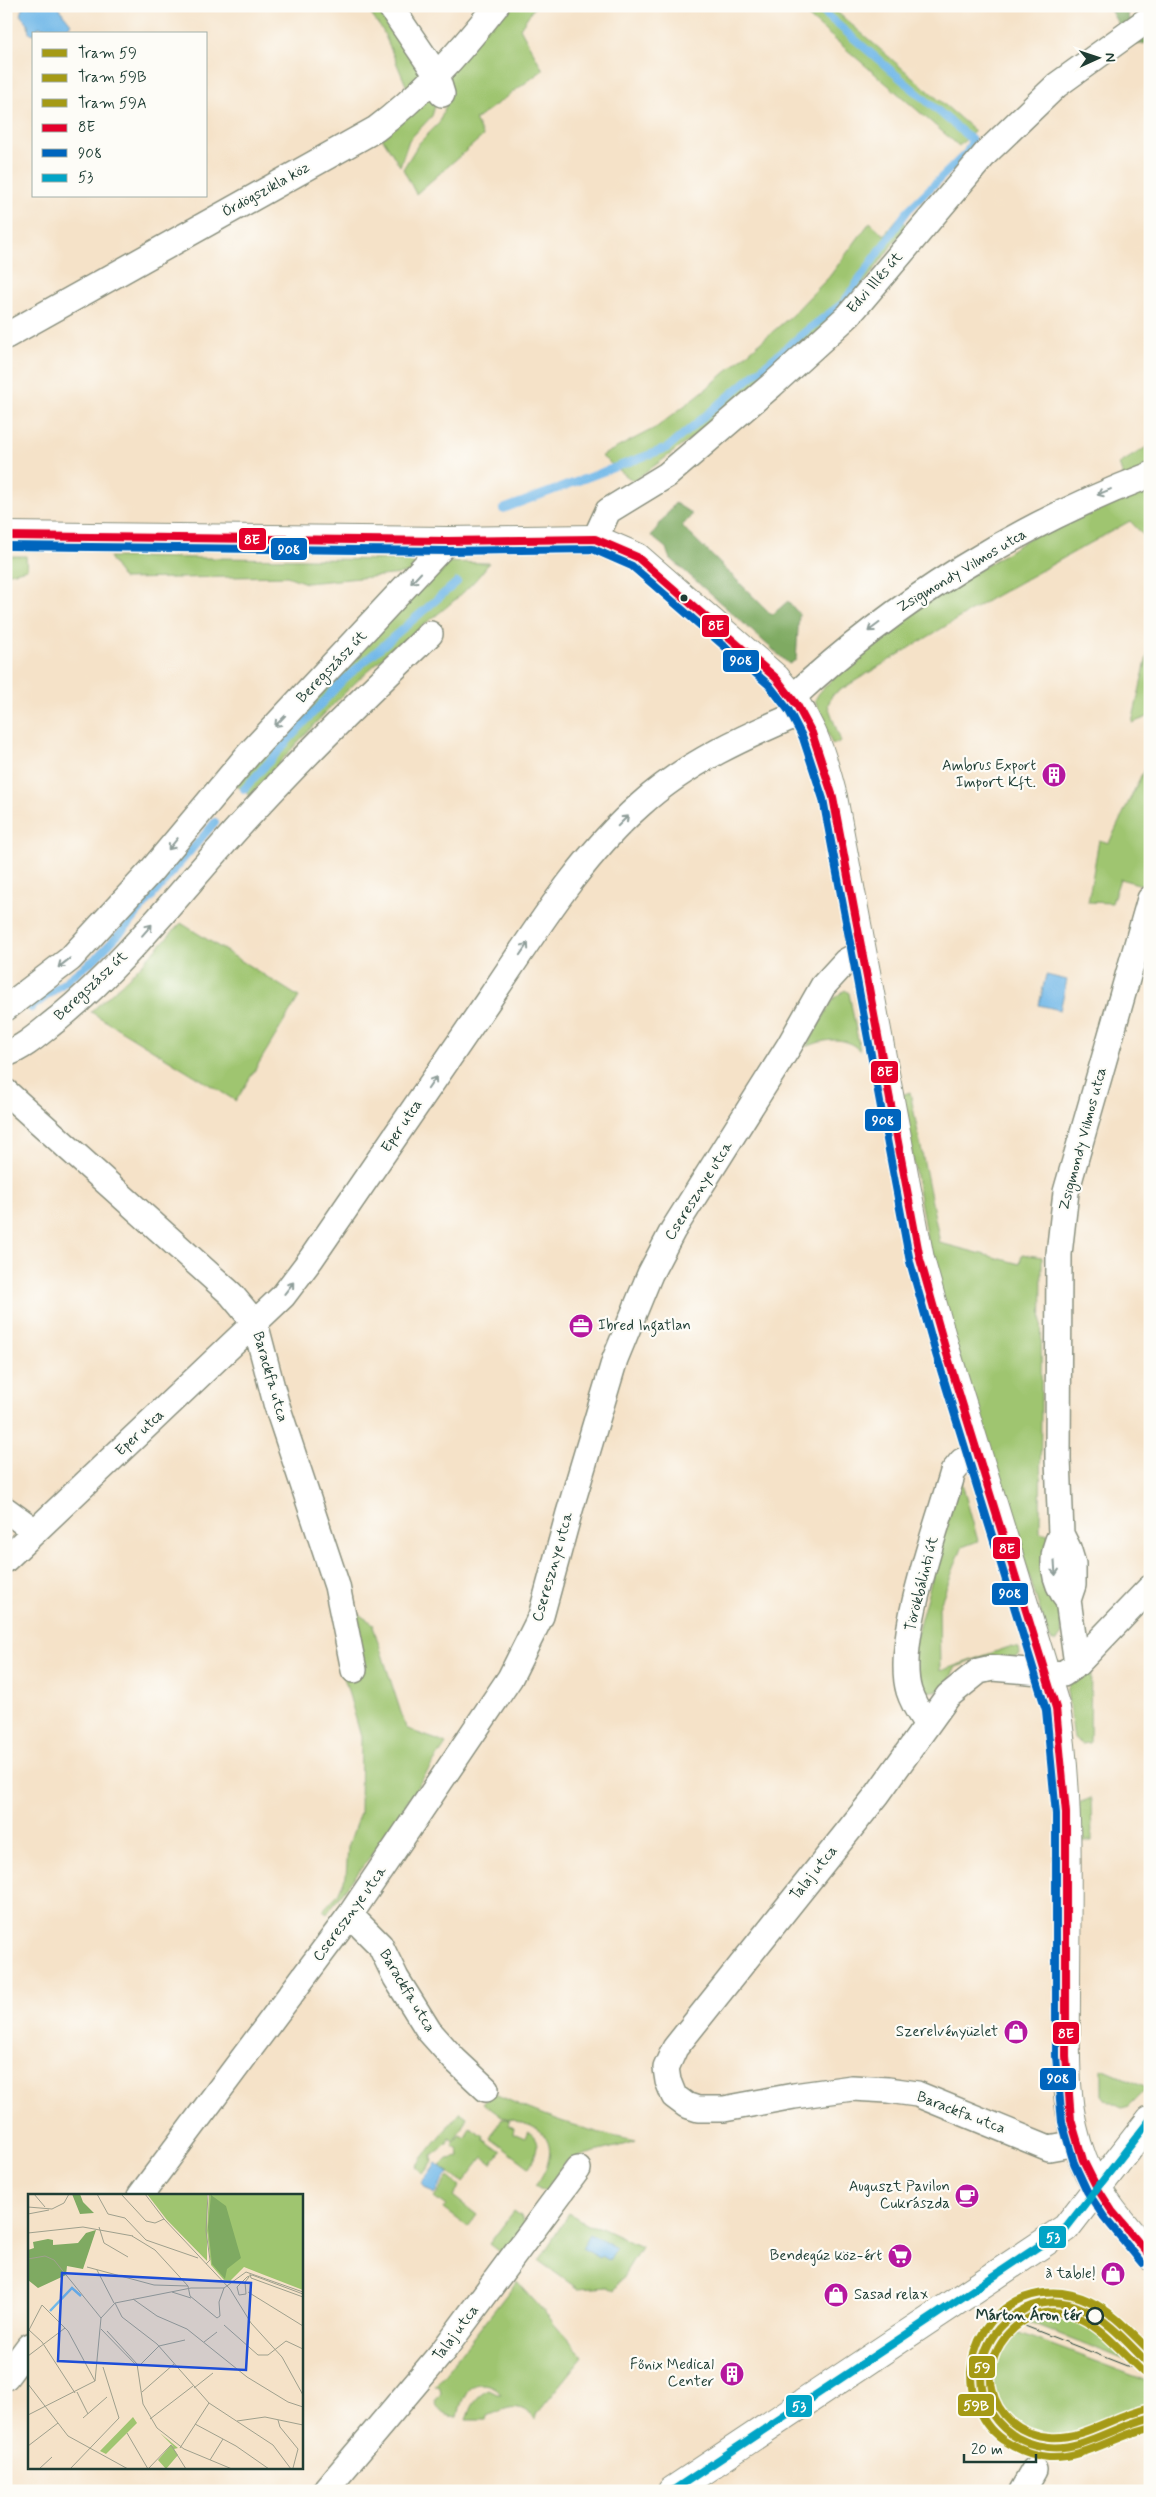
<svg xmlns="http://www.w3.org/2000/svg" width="1156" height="2497" font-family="Mynerve,sans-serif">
	<rect width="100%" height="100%" fill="#fdfcf7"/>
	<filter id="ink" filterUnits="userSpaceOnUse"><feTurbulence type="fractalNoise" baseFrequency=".02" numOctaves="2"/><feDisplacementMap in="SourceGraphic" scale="10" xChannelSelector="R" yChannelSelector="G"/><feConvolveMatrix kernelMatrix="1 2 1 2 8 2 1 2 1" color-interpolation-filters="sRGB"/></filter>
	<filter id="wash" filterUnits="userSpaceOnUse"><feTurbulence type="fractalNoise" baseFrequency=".0096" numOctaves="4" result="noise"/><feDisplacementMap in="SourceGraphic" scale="20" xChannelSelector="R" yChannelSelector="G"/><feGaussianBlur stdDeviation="1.12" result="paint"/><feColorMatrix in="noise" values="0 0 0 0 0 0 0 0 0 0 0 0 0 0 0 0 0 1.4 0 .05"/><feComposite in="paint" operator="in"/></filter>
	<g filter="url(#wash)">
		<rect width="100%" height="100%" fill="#f5e2c8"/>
		<path fill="#9fc570" stroke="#5f8152" d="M365 6H382L426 74 408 90 383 31Z
			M504 6H535L520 28 543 70 475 120 483 136 416 194 403 169 419 143 439 123 448 100 441 75Z
			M796 6H830L975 131 959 146Z
			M433 84 439 93 432 116 409 140 400 166 381 136Z
			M898 218 907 225C886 252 865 286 841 309 778 372 706 430 633 481L601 456 657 427 706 389 791 316 829 277 870 222 884 235Z
			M1150 445V472L1124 479 1119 464Z
			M1150 481V542L1130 521 992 598 832 695 828 705 841 742 832 744 815 700 819 693 867 642 1053 523Z
			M6 556H26L27 569 6 574Z
			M109 557 406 560 417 566 413 573 306 583 287 576 123 579Z
			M441 562 489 563C461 603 415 628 379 661 332 702 292 749 250 796L236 785Z
			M1150 643V716L1132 723Z
			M1150 757V872L1142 885 1120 879 1112 903 1088 902 1099 840 1109 843Z
			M181 923 299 997 236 1101 91 1012 136 970Z
			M845 990 849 993 860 1051C845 1035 825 1039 806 1047L834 998Z
			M910 1092 940 1243 1020 1264 1022 1254 1042 1257 1040 1532 1048 1534 1062 1633 1057 1642 1052 1641 1048 1635 949 1325 927 1240 902 1095Z
			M960 1476 978 1541 962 1547 939 1607 940 1671 1009 1647 1018 1648 1019 1655 1014 1658 987 1656 956 1667 944 1690 924 1692 916 1684 913 1648Z
			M350 1609 374 1624 373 1626 406 1728C419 1735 433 1737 446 1744L370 1857 327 1913 323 1910 338 1894 346 1876 348 1847 360 1812 361 1737 344 1677Z
			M1091 1661 1090 1743 1082 1744 1074 1738 1067 1692 1070 1683Z
			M1091 1798 1092 1841H1076L1075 1805Z
			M1102 2069 1147 2088 1129 2106 1122 2108 1107 2101 1102 2095Z
			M492 2092C537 2115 586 2131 635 2141 619 2148 580 2153 571 2161H566L550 2184 551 2189 545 2192 535 2186C549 2168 561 2140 531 2126 522 2122 511 2120 502 2116 495 2113 489 2107 483 2103Z
			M460 2112 467 2117 455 2141 450 2138C447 2145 438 2151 432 2156L433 2161 423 2174 416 2166Z
			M502 2118 510 2120 508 2125 514 2128 513 2133 525 2138 528 2132C543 2139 536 2157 529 2167L490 2138Z
			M470 2127 484 2136 483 2139 501 2152 492 2164 483 2157 463 2182 440 2166 447 2159 459 2157 458 2149 452 2145 460 2135 465 2138Z
			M449 2177 460 2186 453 2196 477 2215 468 2227 444 2209 446 2206 434 2197Z
			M514 2211 521 2216 524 2225 503 2255 489 2244Z
			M569 2213 588 2225 599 2227 641 2247 614 2291 607 2287 578 2289 539 2261Z
			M517 2281 583 2356 536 2414V2420C519 2401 509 2407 488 2416L487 2420H467C471 2406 475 2396 489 2390L497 2394H501C496 2384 478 2380 469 2389 463 2396 460 2407 458 2416 446 2418 440 2413 435 2402L441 2393 439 2386H435Z
			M1042 2309 1066 2310 1087 2318 1143 2367 1025 2320 1012 2330 1150 2382V2411L1070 2436C1055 2438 1038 2441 1024 2435 962 2408 980 2322 1042 2309Z"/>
		<path fill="#7faa62" stroke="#4f744b" d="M1108 6H1127L1129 21 1150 6V43L1130 45Z
			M675 503 691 513V516L682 526 772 615 788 601 799 614 796 660 789 664 669 557 666 548 651 536Z"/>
		<path fill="#71b8e8" stroke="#487a8e" d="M23 6H57L71 24 63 34C54 34 48 27 38 27L36 34 29 33 28 24 21 16Z
			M1046 975 1067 980 1060 1010 1039 1005Z
			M436 2163 449 2173 434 2194 421 2184Z
			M590 2234 616 2249 609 2260 602 2256 600 2258 582 2248Z"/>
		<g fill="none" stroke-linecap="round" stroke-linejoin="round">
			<path stroke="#71b8e8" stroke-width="8" d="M503 509 667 448 806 331 843 303 908 210 967 152 972 140 816 6
				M244 789 343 680 457 582
				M31 1008 96 958 127 926 215 822"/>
		</g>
	</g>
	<g filter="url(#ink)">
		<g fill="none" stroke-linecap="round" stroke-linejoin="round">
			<defs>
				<path id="street" d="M390 6 436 74 442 94
					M6 336 376 129C421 95 461 51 496 6
					M595 539 608 511 667 475 772 385 849 315 986 153 1057 85 1150 18
					M793 697C896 601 1018 525 1150 475
					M6 1008 70 959 151 871 248 755 448 541
					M6 1054C26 1047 43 1030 59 1018 129 960 184 886 246 819 304 755 367 694 430 634
					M6 1092 231 1294 255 1323 276 1403 337 1586 354 1670
					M6 1510 35 1531
					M1061 1534C1049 1556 1053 1582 1068 1600
					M6 1559 283 1296 311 1259C371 1172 431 1085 490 998 535 932 579 859 640 805 686 763 746 736 803 712
					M1077 1664 1068 1600 1073 1585V1564L1068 1548 1061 1534 1058 1459 1059 1254 1066 1192 1150 899
					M927 1725C920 1714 913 1704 909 1691 894 1641 938 1524 953 1472L962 1461 978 1455
					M350 1915 380 1945 396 1978 429 2031 454 2059 486 2089
					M1077 2143 1049 2148 917 2094 888 2090 852 2088 794 2096 724 2109H698L686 2105 674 2096 668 2081 666 2068 675 2048 877 1795 948 1696 979 1671 992 1668 1063 1674 1077 1664 1150 1588
					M140 2196 350 1915 510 1678 541 1616 569 1513 615 1359 650 1274 673 1230 789 1046 823 986 846 961 861 953
					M6 2377 29 2346
					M325 2491 443 2351 578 2169
					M1022 2491 1034 2470"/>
				<path id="secondary" d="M6 536 448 541 595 539 637 557 776 678C809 715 821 749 833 797L920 1259 946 1351 1056 1708C1071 1799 1066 1899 1066 1992 1066 2047 1062 2108 1083 2160 1097 2196 1125 2227 1150 2256
					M672 2491 1066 2228 1150 2120"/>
			</defs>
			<use href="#street" stroke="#8a907e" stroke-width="28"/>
			<use href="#secondary" stroke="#8a907e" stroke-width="30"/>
			<use href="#street" stroke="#fff" stroke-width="25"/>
			<use href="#secondary" stroke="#fff" stroke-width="28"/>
			<path stroke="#1f3d34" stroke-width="1" d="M1025 2326 1150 2375"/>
			<defs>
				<path id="bus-1" d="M6 536 448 541 595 539 637 557 776 678 797 705 812 733 833 797 920 1259 946 1351 1056 1708 1066 1813V2056L1071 2120 1083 2160 1096 2186 1112 2211 1150 2256"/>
				<path id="bus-2" d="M6 546 448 551 593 549 632 566 769 685 789 711 803 738 823 799 910 1262 936 1354 1046 1710 1056 1814V2056L1062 2122 1074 2163 1087 2191 1104 2217 1142 2263"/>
				<path id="bus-3" d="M672 2491 1066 2228 1150 2120"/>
			</defs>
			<use href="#bus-1" stroke="#fdfcf7" stroke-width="11"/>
			<use href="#bus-2" stroke="#fdfcf7" stroke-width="11"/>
			<use href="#bus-3" stroke="#fdfcf7" stroke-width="11"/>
			<use href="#bus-1" stroke="#e4002b" stroke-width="8"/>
			<use href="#bus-2" stroke="#0065bd" stroke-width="8"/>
			<use href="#bus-3" stroke="#02a4c6" stroke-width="8"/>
			<defs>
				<path id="tram-1" d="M1150 2365C1129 2345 1110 2321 1083 2309 1062 2299 1038 2300 1018 2313 956 2350 976 2440 1048 2447 1083 2451 1116 2425 1150 2418"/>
				<path id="tram-2" d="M1150 2351C1131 2333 1113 2312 1089 2301 1023 2269 954 2332 975 2401 980 2416 990 2431 1003 2440 1017 2449 1032 2456 1049 2457 1085 2459 1115 2435 1150 2428"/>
				<path id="tram-3" d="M1143 2372C1123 2354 1105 2330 1079 2318 1062 2310 1041 2310 1025 2320 969 2354 985 2432 1050 2437 1083 2440 1116 2414 1148 2408"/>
			</defs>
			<use href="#tram-1" stroke="#fdfcf7" stroke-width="11"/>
			<use href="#tram-2" stroke="#fdfcf7" stroke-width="11"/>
			<use href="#tram-3" stroke="#fdfcf7" stroke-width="11"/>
			<use href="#tram-1" stroke="#a59a15" stroke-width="8"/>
			<use href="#tram-2" stroke="#a59a15" stroke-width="8"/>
			<use href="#tram-3" stroke="#a59a15" stroke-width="8"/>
		</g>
		<defs><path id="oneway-shaft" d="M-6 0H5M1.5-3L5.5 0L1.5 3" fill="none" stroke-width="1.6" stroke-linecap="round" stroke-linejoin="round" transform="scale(1.25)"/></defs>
		<g stroke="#8f9e9a">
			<use href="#oneway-shaft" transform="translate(1104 492) rotate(157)"/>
			<use href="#oneway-shaft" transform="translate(416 578) rotate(133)"/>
			<use href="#oneway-shaft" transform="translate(874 627) rotate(143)"/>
			<use href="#oneway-shaft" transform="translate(280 721) rotate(134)"/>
			<use href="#oneway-shaft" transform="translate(623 821) rotate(-45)"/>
			<use href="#oneway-shaft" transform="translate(173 844) rotate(129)"/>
			<use href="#oneway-shaft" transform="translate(147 930) rotate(-49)"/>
			<use href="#oneway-shaft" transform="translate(524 949) rotate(-56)"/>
			<use href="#oneway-shaft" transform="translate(64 963) rotate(142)"/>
			<use href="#oneway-shaft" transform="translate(432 1083) rotate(-56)"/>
			<use href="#oneway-shaft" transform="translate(289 1288) rotate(-52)"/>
			<use href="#oneway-shaft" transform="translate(1055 1568) rotate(86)"/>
		</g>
	</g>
	<defs>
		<symbol id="building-disc" viewBox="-11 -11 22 22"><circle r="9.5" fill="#b5179e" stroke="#fdfcf7"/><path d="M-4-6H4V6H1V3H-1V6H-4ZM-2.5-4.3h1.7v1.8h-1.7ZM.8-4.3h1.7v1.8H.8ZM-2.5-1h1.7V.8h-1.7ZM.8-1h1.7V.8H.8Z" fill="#fff"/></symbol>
		<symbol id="office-disc" viewBox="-11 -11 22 22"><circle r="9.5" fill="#b5179e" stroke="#fdfcf7"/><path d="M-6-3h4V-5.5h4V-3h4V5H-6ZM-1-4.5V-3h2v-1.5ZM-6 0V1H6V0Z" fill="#fff"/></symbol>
		<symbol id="shop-disc" viewBox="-11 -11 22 22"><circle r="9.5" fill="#b5179e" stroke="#fdfcf7"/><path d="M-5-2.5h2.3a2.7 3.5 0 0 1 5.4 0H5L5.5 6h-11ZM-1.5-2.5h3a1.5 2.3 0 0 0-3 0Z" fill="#fff"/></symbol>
		<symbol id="cafe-disc" viewBox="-11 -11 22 22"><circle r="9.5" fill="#b5179e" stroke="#fdfcf7"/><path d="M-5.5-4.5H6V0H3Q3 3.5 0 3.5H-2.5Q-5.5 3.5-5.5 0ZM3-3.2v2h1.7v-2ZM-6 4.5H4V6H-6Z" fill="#fff"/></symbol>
		<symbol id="supermarket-disc" viewBox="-11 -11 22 22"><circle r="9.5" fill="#b5179e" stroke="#fdfcf7"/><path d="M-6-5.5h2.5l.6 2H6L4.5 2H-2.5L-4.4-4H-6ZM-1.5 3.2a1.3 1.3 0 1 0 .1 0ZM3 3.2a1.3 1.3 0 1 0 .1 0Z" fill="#fff"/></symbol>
	</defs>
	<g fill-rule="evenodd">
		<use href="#building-disc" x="1040" y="761" width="28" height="28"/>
		<use href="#office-disc" x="567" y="1312" width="28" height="28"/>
		<use href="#shop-disc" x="1002" y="2018" width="28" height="28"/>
		<use href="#cafe-disc" x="953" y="2182" width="28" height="28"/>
		<use href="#supermarket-disc" x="886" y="2242" width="28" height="28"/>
		<use href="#shop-disc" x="1099" y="2260" width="28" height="28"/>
		<use href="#shop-disc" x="822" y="2281" width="28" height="28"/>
		<use href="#building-disc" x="718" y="2360" width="28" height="28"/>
	</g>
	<circle fill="#1f3d34" stroke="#fdfcf7" stroke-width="2" cx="684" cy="598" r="4.5"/>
	<circle fill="#fdfcf7" stroke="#1f3d34" stroke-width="2.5" cx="1095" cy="2316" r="8"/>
	<g text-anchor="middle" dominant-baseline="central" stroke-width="4.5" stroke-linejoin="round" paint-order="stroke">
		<g font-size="15" fill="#1f3d34" stroke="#fdfcf7">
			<text transform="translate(266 190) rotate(-29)">Ördögszikla köz</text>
			<text transform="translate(875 283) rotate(-49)">Edvi Illés út</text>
			<text transform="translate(962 571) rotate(-31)">Zsigmondy Vilmos utca</text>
			<text transform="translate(332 667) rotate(-46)">Beregszász út</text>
			<text transform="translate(91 986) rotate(-43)">Beregszász út</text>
			<text transform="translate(402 1126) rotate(-56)">Eper utca</text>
			<text transform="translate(1083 1139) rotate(-75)">Zsigmondy Vilmos utca</text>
			<text transform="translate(699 1191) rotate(-58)">Cseresznye utca</text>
			<text transform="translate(270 1377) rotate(74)">Barackfa utca</text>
			<text transform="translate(140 1433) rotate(-43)">Eper utca</text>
			<text transform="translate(553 1567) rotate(-74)">Cseresznye utca</text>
			<text transform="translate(922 1584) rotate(-76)">Törökbálinti út</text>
			<text transform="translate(814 1873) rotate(-51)">Talaj utca</text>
			<text transform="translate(350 1914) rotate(-54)">Cseresznye utca</text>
			<text transform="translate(407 1991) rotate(59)">Barackfa utca</text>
			<text transform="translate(961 2113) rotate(21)">Barackfa utca</text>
			<text transform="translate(456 2333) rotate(-53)">Talaj utca</text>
		</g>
		<g font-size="15" fill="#1f3d34" stroke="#fdfcf7" text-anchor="end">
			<text x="1036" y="766">Ambrus Export<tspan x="1036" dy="17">Import Kft.</tspan></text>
			<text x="598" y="1326" text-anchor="start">Ibred Ingatlan</text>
			<text x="998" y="2032">Szerelvényüzlet</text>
			<text x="950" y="2187">Auguszt Pavilon<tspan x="950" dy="17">Cukrászda</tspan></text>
			<text x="882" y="2256">Bendegúz köz-ért</text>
			<text x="1096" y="2274">à table!</text>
			<text x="854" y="2295" text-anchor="start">Sasad relax</text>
			<text x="714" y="2365">Főnix Medical<tspan x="714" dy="17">Center</tspan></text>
		</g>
		<g font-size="15" font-weight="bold" fill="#1f3d34" stroke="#fdfcf7" text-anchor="end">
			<text x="1082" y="2316">Márton Áron tér</text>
		</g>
	</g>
	<g transform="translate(28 2194)">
		<rect width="275" height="275" fill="#f5e2c8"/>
		<path d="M119 0H179V67L139 26ZM181 0H275V96L216 73 202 87 196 86 183 71 179 37ZM105 223 109 229 78 260 72 257ZM132 239 150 254 146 255 150 261 138 275 130 266 143 251 146 253Z" fill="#9fc570"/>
		<path d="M44 0H52L55 8 66 19 52 20ZM183 1 198 12 213 64 199 75 197 85 184 70 180 33ZM68 36 55 75 39 72 38 81 10 94 0 86V56L6 54 5 48 20 45 25 46V51L50 49 58 39Z" fill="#7faa62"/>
		<path fill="none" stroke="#71b8e8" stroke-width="2.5" d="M22 117 44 94 53 102"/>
		<path fill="none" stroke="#9fa08d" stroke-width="1" d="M6 0 17 13M69 0 80 20 97 24 118 46 170 64M93 0 118 27 127 29 136 25M117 0 136 25 202 95 223 129 254 163 275 201M0 13 24 15 36 9 41 0M0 20 21 16M71 33 76 49 100 63M0 39 55 33 105 42M104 42 127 56 160 92 162 102 189 124 192 122 191 108 196 94M0 65 17 62 26 66 73 124M178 70 182 66 178 37 180 0M59 73 126 91 160 92M69 76 86 109M222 80 223 84 275 103M221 83 217 88 218 100 211 101 209 93 219 83 224 81 275 100M144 98 163 104M220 98 275 132M105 105 129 122 159 135 219 183 260 208 275 213M87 109 94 123 129 150 181 209 245 251 263 275M196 131 230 161H240L258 147 275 155M73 135 110 173M1 136 14 111 40 137 67 187M1 136 14 148 47 199M79 137 109 170 115 210 129 234 156 255 204 275M176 148 189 138M0 162 37 134M111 172 131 152 157 146M0 190 40 242 100 275M166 194 185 179M49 198 60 220M114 198 146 170M0 221 67 187 73 124 87 109 163 94H196L218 78 275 98M55 224 79 203M122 225 165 192M250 226 252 233 270 255 265 274M209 227 237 223 275 231M167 230 208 252 241 275M99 239 120 275M0 252 30 229M152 254 181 209M182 266 195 245M11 275 24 263M42 275 91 224 75 173M120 275 143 251 158 275"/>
		<path fill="#1d4ed8" fill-opacity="0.15" stroke="#1d4ed8" stroke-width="2.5" d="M34 79 223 89 218 176 30 167Z"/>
		<rect width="275" height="275" fill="none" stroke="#1f3d34" stroke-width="2.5"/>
	</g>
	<g stroke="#fdfcf7" stroke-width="2">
		<rect x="238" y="527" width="29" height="24" rx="5" fill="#e4002b"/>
		<rect x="270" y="537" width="38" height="24" rx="5" fill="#0065bd"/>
		<rect x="701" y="614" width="29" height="24" rx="5" fill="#e4002b"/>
		<rect x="722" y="649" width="38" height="24" rx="5" fill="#0065bd"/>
		<rect x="870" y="1060" width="29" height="24" rx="5" fill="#e4002b"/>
		<rect x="864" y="1108" width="38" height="24" rx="5" fill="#0065bd"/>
		<rect x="992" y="1536" width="29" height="24" rx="5" fill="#e4002b"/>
		<rect x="991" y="1582" width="38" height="24" rx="5" fill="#0065bd"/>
		<rect x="1052" y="2021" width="28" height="24" rx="5" fill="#e4002b"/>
		<rect x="1039" y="2067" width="38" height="24" rx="5" fill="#0065bd"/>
		<rect x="1038" y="2225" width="29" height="24" rx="5" fill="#02a4c6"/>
		<rect x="968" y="2355" width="28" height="24" rx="5" fill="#a59a15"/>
		<rect x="957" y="2393" width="38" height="24" rx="5" fill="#a59a15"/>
		<rect x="785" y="2394" width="28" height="24" rx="5" fill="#02a4c6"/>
	</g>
	<g font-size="14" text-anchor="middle" font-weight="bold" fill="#fff">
		<text x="252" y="544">8E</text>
		<text x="289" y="554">908</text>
		<text x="716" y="630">8E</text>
		<text x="741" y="665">908</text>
		<text x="885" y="1076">8E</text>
		<text x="883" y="1125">908</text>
		<text x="1007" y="1553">8E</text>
		<text x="1010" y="1598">908</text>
		<text x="1066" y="2038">8E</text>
		<text x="1058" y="2083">908</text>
		<text x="1053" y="2242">53</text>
		<text x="982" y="2372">59</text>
		<text x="976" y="2410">59B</text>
		<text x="799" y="2411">53</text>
	</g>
	<rect width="1156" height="2497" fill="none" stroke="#fdfcf7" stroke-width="25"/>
	<rect x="32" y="32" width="175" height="165" fill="#fdfcf7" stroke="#a4b0a9"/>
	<rect x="42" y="49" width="25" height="8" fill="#a59a15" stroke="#a4b0a9"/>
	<text x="78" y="58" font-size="15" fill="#1f3d34">Tram 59</text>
	<rect x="42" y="74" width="25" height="8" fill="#a59a15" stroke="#a4b0a9"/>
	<text x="78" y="82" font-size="15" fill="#1f3d34">Tram 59B</text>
	<rect x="42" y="99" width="25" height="8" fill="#a59a15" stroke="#a4b0a9"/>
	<text x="78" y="108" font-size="15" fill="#1f3d34">Tram 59A</text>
	<rect x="42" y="124" width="25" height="8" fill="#e4002b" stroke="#a4b0a9"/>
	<text x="78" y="132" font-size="15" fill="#1f3d34">8E</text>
	<rect x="42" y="149" width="25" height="8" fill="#0065bd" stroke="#a4b0a9"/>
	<text x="78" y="158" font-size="15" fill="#1f3d34">908</text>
	<rect x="42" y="174" width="25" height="8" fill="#02a4c6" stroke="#a4b0a9"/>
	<text x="78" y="182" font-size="15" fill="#1f3d34">53</text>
	<g transform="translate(1098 58) rotate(87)" stroke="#fdfcf7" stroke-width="4" paint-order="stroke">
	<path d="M0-4L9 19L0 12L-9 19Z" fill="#1f3d34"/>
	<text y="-8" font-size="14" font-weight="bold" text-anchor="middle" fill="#1f3d34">N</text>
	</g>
	<path d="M964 2454v8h72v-8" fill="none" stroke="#1f3d34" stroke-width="2.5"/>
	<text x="971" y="2454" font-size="15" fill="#1f3d34" stroke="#fdfcf7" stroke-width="4" paint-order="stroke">20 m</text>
</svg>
